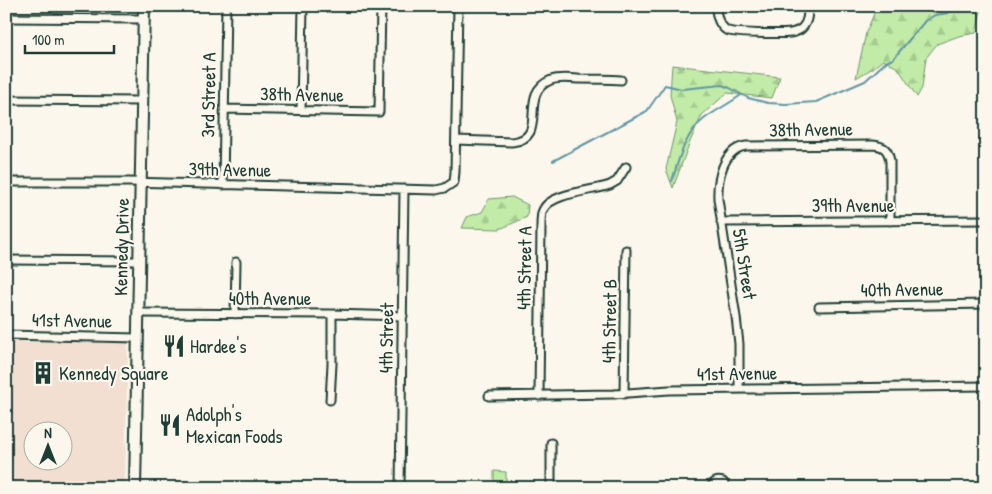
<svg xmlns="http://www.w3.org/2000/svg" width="992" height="494" font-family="'Patrick Hand',sans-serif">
	<defs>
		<pattern id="forest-firs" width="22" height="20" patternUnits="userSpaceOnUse" patternTransform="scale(1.25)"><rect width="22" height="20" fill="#c2eba7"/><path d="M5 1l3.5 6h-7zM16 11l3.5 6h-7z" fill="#a6ca90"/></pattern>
	</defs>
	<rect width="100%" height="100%" fill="#fbf7ec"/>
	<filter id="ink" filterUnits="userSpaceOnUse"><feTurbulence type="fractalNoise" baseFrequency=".02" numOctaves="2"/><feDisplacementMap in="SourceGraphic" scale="10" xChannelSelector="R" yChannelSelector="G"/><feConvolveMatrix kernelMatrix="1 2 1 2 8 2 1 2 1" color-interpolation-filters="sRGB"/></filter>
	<g filter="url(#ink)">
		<path fill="#f2dfd2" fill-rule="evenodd" d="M6 341 128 343 125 488H6ZM32 432H62V462H32Z"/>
		<path fill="url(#forest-firs)" stroke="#70946e" d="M877 6H982L976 33 959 36 937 44 926 58 922 88 917 97 898 68 883 60 873 68 856 78 866 33Z
			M672 65 780 77 772 98 727 93 702 115 689 144 673 188 666 169 677 122 670 95Z
			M512 197 528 205 527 217 500 229 462 228 467 217 482 212 489 199Z"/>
		<path fill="#c2eba7" stroke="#70946e" d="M494 471 506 472V488H494Z"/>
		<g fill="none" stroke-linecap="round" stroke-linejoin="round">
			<path stroke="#6195a4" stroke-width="2" d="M553 161 647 111 665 85 682 89 722 85 730 88 748 98 768 103 786 104 816 102 865 81 886 62 893 59 925 21 935 15 948 13 951 9 952 6
				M672 181C679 158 685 134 704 119 716 110 729 104 741 95"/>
			<defs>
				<path id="street" d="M716 6C716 16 718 24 726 30 732 34 782 34 791 33 795 32 799 31 802 28 808 22 808 14 808 6
					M6 18 143 19
					M6 100 142 101
					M224 109 379 112 381 6
					M301 110 303 6
					M456 140 512 142C551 138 516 94 551 80 559 77 569 78 578 79 592 79 606 79 621 80
					M6 182H129L436 190 445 188 454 182 455 172 458 6
					M223 185 226 6
					M721 222 986 220
					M6 260 138 261
					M819 307 986 304
					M138 313 332 314 403 316
					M235 314 236 262
					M6 335 137 338
					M739 389V344L736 317 718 199C717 180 723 149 746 146L873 145C885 146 888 150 890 161V221
					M624 394 626 250
					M489 396 614 394 669 390 986 386
					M539 396 541 226C541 221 541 214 543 210 550 193 593 191 610 185L617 181 626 167
					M330 400 332 364V314
					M400 488 404 189
					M551 488V443
					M711 488C713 482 717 480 723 482L726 488"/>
				<path id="secondary" d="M135 488 144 6"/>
			</defs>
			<use href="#street" stroke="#1f3d34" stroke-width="11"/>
			<use href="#secondary" stroke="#1f3d34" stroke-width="14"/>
			<use href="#street" stroke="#fbf7ec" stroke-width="7"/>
			<use href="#secondary" stroke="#fbf7ec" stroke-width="10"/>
		</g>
	</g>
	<defs>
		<symbol id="restaurant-bare" viewBox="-9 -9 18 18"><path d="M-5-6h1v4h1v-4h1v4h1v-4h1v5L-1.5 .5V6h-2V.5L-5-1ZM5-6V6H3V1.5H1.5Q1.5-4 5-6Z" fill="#1f3d34" stroke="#fbf7ec" stroke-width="2.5" paint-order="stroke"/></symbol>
		<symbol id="building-bare" viewBox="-9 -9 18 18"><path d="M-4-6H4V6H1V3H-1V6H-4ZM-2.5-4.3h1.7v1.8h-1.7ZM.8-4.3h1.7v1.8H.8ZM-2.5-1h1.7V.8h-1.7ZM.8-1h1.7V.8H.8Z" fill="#1f3d34" stroke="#fbf7ec" stroke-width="2.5" paint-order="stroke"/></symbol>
	</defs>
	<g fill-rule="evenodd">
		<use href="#restaurant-bare" x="158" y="330" width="32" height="32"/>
		<use href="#building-bare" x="27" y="357" width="32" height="32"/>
		<use href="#restaurant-bare" x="154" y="409" width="32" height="32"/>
	</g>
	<g text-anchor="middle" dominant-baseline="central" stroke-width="4.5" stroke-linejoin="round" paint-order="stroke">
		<g font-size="19" fill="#1f3d34" stroke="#fbf7ec">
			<text transform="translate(302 94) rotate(1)">38th Avenue</text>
			<text transform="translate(208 95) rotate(-89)">3rd Street A</text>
			<text transform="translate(811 129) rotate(-1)">38th Avenue</text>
			<text transform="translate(230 169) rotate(1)">39th Avenue</text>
			<text x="853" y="205">39th Avenue</text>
			<text transform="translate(121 247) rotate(-89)">Kennedy Drive</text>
			<text transform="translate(745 264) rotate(81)">5th Street</text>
			<text transform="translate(524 268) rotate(-89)">4th Street A</text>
			<text transform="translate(902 289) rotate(-1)">40th Avenue</text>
			<text x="270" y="298">40th Avenue</text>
			<text transform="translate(72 320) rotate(1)">41st Avenue</text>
			<text transform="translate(609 321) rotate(-89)">4th Street B</text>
			<text transform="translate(386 338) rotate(-89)">4th Street</text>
			<text transform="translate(737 373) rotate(-1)">41st Avenue</text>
		</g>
		<g font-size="19" fill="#1f3d34" stroke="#fbf7ec" text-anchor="start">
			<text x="190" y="346">Hardee's</text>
			<text x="59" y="373">Kennedy Square</text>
			<text x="186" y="414">Adolph's<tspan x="186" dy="22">Mexican Foods</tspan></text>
		</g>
	</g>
	<rect width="992" height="494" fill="none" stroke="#fbf7ec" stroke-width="25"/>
	<rect x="12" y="12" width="967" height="469" fill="none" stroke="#1f3d34" stroke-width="2" filter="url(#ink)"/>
	<g transform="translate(48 446)"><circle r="24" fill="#fbf7ec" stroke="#a3ada2"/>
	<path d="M0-4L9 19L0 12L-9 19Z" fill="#1f3d34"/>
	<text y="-8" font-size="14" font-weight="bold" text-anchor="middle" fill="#1f3d34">N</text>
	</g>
	<path d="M25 45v8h89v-8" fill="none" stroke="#1f3d34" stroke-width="2.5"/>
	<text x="32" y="45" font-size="15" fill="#1f3d34" stroke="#fbf7ec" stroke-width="4" paint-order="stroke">100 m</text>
</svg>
